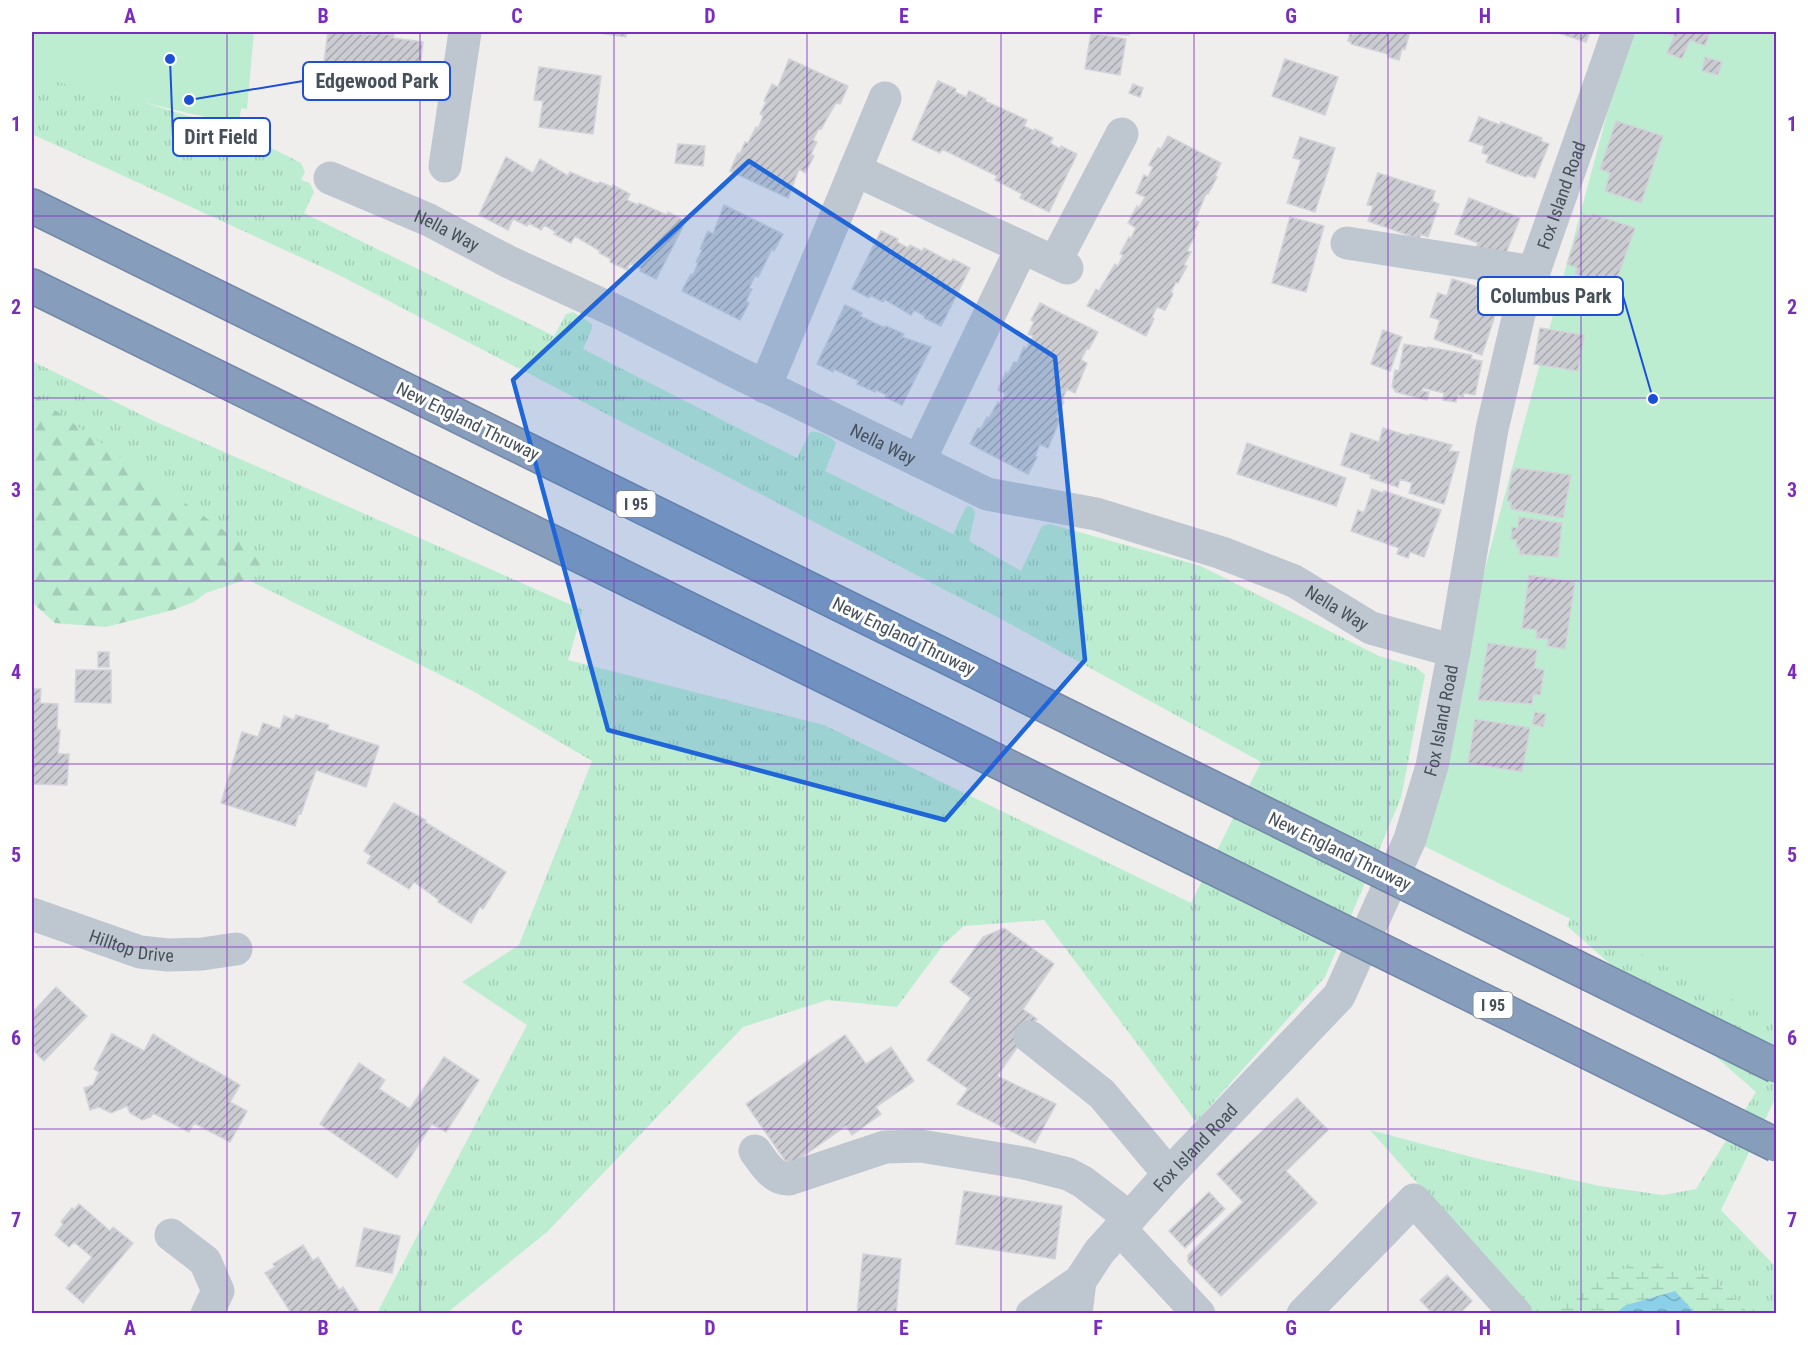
<svg xmlns="http://www.w3.org/2000/svg" width="1808" height="1345" font-family="'Roboto Condensed',sans-serif">
	<defs>
		<pattern id="grass-tufts" width="24" height="20" patternUnits="userSpaceOnUse" patternTransform="scale(1.5)"><rect width="24" height="20" fill="#bcedd1"/><path d="M3 7l-1-3M5 7V3M7 7l1-3M15 17l-1-3M17 17v-4M19 17l1-3" fill="none" stroke="#a3cdb6"/></pattern>
		<pattern id="forest-firs" width="22" height="20" patternUnits="userSpaceOnUse" patternTransform="scale(1.5)"><rect width="22" height="20" fill="#bcedd1"/><path d="M5 1l3.5 6h-7zM16 11l3.5 6h-7z" fill="#a3cdb6"/></pattern>
		<pattern id="wetland-marsh" width="20" height="14" patternUnits="userSpaceOnUse" patternTransform="scale(1.5)"><rect width="20" height="14" fill="#bcedd1"/><path d="M1 5h8M5 5V1M11 12h8M15 12V8" fill="none" stroke="#a3cdb6"/></pattern>
		<pattern id="water-waves" width="16" height="10" patternUnits="userSpaceOnUse" patternTransform="scale(1.5)"><rect width="16" height="10" fill="#8bd0e8"/><path d="M0 5q4-4 8 0t8 0" fill="none" stroke="#73abbf"/></pattern>
		<pattern id="building-hatch" width="6" height="6" patternUnits="userSpaceOnUse" patternTransform="scale(1.5)"><rect width="6" height="6" fill="#caccd2"/><path d="M-1 1l2-2M0 6l6-6M5 7l2-2" fill="none" stroke="#a6a8ad"/></pattern>
	</defs>
	<rect width="100%" height="100%" fill="#f0eded"/>
	<path fill="url(#grass-tufts)" d="M32 68 237 131 301 163 305 172 301 180 310 183 314 192 304 213 554 336 566 314 573 312 592 324V328L583 349 797 458 810 432C819 431 830 436 836 443L825 471 953 534 966 507 968 506 973 508 975 513 969 541 1021 571 1042 526 1050 524 1201 566 1379 656 1416 667 1425 675 1401 798 1325 977 1196 1122 1044 920 964 926 944 944 897 1007 827 1000 743 1027 547 1232 447 1313H377L527 1025 462 982 519 945 592 761 473 691 204 558 32 457V361L154 421 583 610 568 660 824 725 1191 903 1261 762 1003 620 337 274 32 134Z
		M1614 816 1776 917V1097L1721 1210 1776 1267V1313H1749L1708 1275 1557 1313H1533L1370 1130 1483 1160 1600 1186 1663 1195 1696 1189 1756 1092 1567 926Z"/>
	<path fill="url(#forest-firs)" d="M32 394 278 569 206 593 194 602 173 610 106 627 55 623 32 602Z"/>
	<path fill="url(#wetland-marsh)" d="M1648 1261 1708 1275 1749 1313H1695L1674 1291 1627 1305 1616 1313 1556 1314 1596 1277Z"/>
	<path fill="#bcedd1" d="M32 32H254L247 109 241 108 239 125 32 76Z
		M1629 32H1776V1021L1410 839 1432 766Z"/>
	<path fill="url(#water-waves)" d="M1675 1291 1695 1313H1616L1626 1305Z"/>
	<path fill="url(#building-hatch)" stroke="#d1d3d9" stroke-width="1.5" d="M328 32 375 35V33L394 35 393 38 423 42 420 69 358 61V66L324 62Z
		M592 32H627L626 37Z
		M1106 32H1129V35L1106 34Z
		M1355 32H1410L1405 49 1402 48 1399 60 1388 57V54L1351 44V42L1348 41 1350 33 1354 35Z
		M1555 32H1590L1586 42Z
		M1662 32H1710L1705 46 1690 40 1682 59 1667 53 1674 36Z
		M1091 33 1126 39 1120 75 1085 69Z
		M1705 57 1722 62 1718 75 1702 71Z
		M789 59 848 86 840 104 836 103 821 129 819 128 813 140 817 142 811 154 814 156 805 173 799 169 788 198 730 171 738 153 740 154 745 142 748 143 756 127 758 129 763 116 760 114 766 102 764 101 772 84 778 87Z
		M1285 59 1338 77 1325 115 1272 96Z
		M539 67 601 76 593 134 539 127 543 101 534 100Z
		M938 81 956 89 955 92 966 97 969 91 986 99 985 101 1027 120 1024 126 1034 131 1035 129 1053 138 1050 143 1060 149 1061 146 1077 154 1049 212 1020 198 1022 194 995 180 997 176 942 149 940 153 912 140Z
		M1133 84 1143 88 1140 97 1129 93Z
		M1479 117 1500 125 1501 122 1542 138 1541 141 1549 144 1535 178 1527 175 1526 177 1486 162 1489 155 1482 153 1484 146 1469 141Z
		M1616 121 1663 136 1641 203 1605 191 1610 173 1600 169Z
		M1168 136 1221 163 1215 176 1217 177 1208 194H1206L1195 220 1199 222 1193 234 1195 235 1187 251 1191 252 1184 265 1187 266 1178 283 1176 282 1171 292 1173 294 1165 310 1157 307 1152 317 1154 319 1146 336 1087 306 1096 289 1099 291 1115 264 1118 266 1123 255 1120 254 1129 237 1131 238 1136 228 1128 223 1137 206 1139 208 1145 197 1136 193 1144 175 1148 177 1153 167 1149 165 1158 148 1161 149Z
		M1300 137 1335 148 1315 212 1287 203 1301 160 1293 158Z
		M678 144 705 146 703 166 675 163Z
		M506 157 533 173 540 159 568 176 570 172 598 184 600 182 612 187 613 185 630 194 627 200 638 205 639 203 667 215 668 212 686 221 656 279 640 271 641 269 630 263 627 270 610 262 611 259 599 253 600 251 575 236 571 243 554 234 556 232 544 225 541 230 529 223 527 226 513 219 508 230 479 215Z
		M1378 173 1435 191 1432 201 1439 204 1428 237 1421 234 1419 239 1368 221 1373 206 1367 205Z
		M1469 198 1520 218 1505 255 1476 248 1478 243 1455 234Z
		M724 205 783 234 774 251 772 249 758 277 755 276 749 288 752 289 746 301 749 303 740 320 682 291 691 274 693 275 698 263 696 262 702 250 700 249 708 231 713 234Z
		M1584 214 1592 217 1593 214 1635 228 1616 282 1613 281 1610 290 1599 286 1601 282 1575 274 1577 268 1567 264Z
		M1290 217 1324 226 1306 292 1272 283Z
		M881 231 898 239 897 242 908 248 910 245 922 251 924 248 951 262 953 259 970 268 941 326 924 318 925 316 914 310 911 315 884 299 883 302 870 295 869 298 852 289Z
		M1452 279 1491 291 1490 293 1501 297 1482 355 1434 339 1440 320 1430 317 1438 293 1447 296Z
		M1040 303 1098 332 1089 349 1087 348 1081 360 1087 363 1075 393 1067 389 1062 400 1064 402 1056 417 1060 419 1048 448 1040 444 1035 456 1037 457 1028 474 970 444 978 428 981 429 987 417 989 418 998 402 1000 404 1005 394 998 390 1006 372 1008 374 1014 362 1017 363 1024 347 1026 349 1033 336 1028 334 1034 322 1031 320Z
		M845 305 862 313 860 316 885 328 886 326 904 334 902 337 931 347 902 405 885 397 887 395 876 390 875 392 857 384 859 381 834 369 833 372 817 364Z
		M1540 328 1584 335 1578 371 1534 364Z
		M1383 330 1402 337 1390 371 1371 364Z
		M1404 344 1427 348 1428 347 1472 355 1471 359 1482 361 1475 395 1464 393 1463 397 1458 395 1456 402 1443 400 1444 393 1423 388 1422 391 1429 392 1427 400 1396 392 1392 386 1395 370 1399 371Z
		M1383 428 1409 436 1410 434 1452 445 1449 451 1459 452 1444 504 1409 493 1412 483 1400 479 1398 487 1370 478 1371 475 1341 465 1351 433 1379 442Z
		M1247 443 1346 478 1336 506 1237 474Z
		M1515 468 1571 475 1563 518 1511 509V502L1507 501 1512 471H1515Z
		M1372 489 1383 493 1384 491 1441 510 1424 557 1410 552 1408 558 1397 554 1399 548 1351 531 1358 510 1364 513Z
		M1519 517 1562 523 1558 557 1519 554 1520 547H1516L1517 540 1511 539 1512 527 1518 528Z
		M1529 575 1575 582 1565 649 1547 646 1548 639 1536 638 1537 630 1522 628Z
		M1488 643 1537 650 1534 668 1544 670 1540 695 1533 694 1532 704 1478 700Z
		M98 652H109V667H98Z
		M76 670H111V703L75 702Z
		M32 689H41L40 703 58 704 57 730H60L58 754H69L67 785 32 784Z
		M1535 712 1546 714 1543 727 1532 724Z
		M296 715 329 725 327 729 379 746 366 787 316 770 301 814 299 813 295 826 221 803 242 732 258 737 263 723 280 729 284 716 294 720Z
		M1475 719 1530 728 1522 772 1468 763Z
		M394 803 426 820 425 822 506 872 483 909 480 907 471 923 438 902 439 900 414 882 409 889 367 863 371 856 364 851Z
		M1004 928 1054 964 1023 1009 1037 1019 997 1076 1056 1104 1035 1143 957 1104 968 1089 927 1060 971 998 950 982 983 937Z
		M56 987 87 1016 44 1061 32 1049V1013Z
		M112 1034 144 1051 153 1034 186 1055 204 1065V1064L240 1085 230 1102 247 1111 230 1142 194 1123 189 1132 153 1113 151 1117 142 1120 130 1113 127 1106 111 1113 99 1107 90 1110 84 1088 93 1085 99 1072 94 1069Z
		M845 1035 866 1064 891 1047 914 1081 876 1107 881 1114 852 1135 846 1126 789 1166 746 1104Z
		M444 1057 479 1080 446 1132 432 1124 397 1178 320 1124 359 1063 385 1080 379 1089 410 1109Z
		M1297 1098 1328 1130 1286 1171 1317 1203 1221 1296 1188 1262V1255L1243 1202 1217 1174Z
		M964 1191 1062 1206 1055 1259 956 1244Z
		M1209 1192 1225 1209 1185 1248 1169 1231Z
		M79 1204 110 1231 113 1227 133 1243 83 1303 66 1288 92 1257 74 1242 69 1247 55 1235 63 1224 61 1222 72 1208 74 1210Z
		M364 1228 400 1236 392 1273 356 1266Z
		M303 1245 313 1261 318 1257 339 1290 343 1287 359 1311 355 1314H292L265 1273 275 1267 273 1264Z
		M863 1254 901 1259 896 1314H857Z
		M1447 1275 1472 1301 1459 1314H1433L1420 1300Z"/>
	<g fill="none" stroke-linecap="round" stroke-linejoin="round">
		<defs>
			<path id="highway" d="M32 206 1241 802
				M32 286 1210 866"/>
		</defs>
		<use href="#highway" stroke="#7288a6" stroke-width="36"/>
		<g stroke="#bec7cf" stroke-width="33">
			<path d="M445 166 465 32"/>
			<path d="M855 170 1067 268"/>
			<path id="s1" d="M330 178 429 220 509 262 620 313 738 373 987 494 1096 514 1222 553 1294 581 1371 628 1454 651"/>
			<path d="M1347 243 1534 272"/>
			<path d="M1055 262 1122 134"/>
			<path d="M765 387 885 98"/>
			<path d="M919 461 1022 247"/>
			<path id="s2" d="M32 914 140 952 168 955 202 954 236 949"/>
			<path d="M1030 1037 1102 1094 1169 1174"/>
			<path d="M755 1151C764 1163 773 1180 789 1179L885 1147 921 1146 1024 1163 1068 1174 1083 1182 1130 1218"/>
			<path d="M1120 1229 1199 1314"/>
			<path d="M171 1235 205 1261 218 1291 207 1314"/>
			<path d="M1032 1314 1080 1281"/>
			<path id="s3" d="M1076 1314 1080 1281 1099 1252 1169 1174 1339 996 1410 839 1432 766 1454 651 1492 429 1519 314 1618 32"/>
			<path d="M1303 1314 1414 1200 1516 1314"/>
		</g>
		<use href="#highway" stroke="#869dbb" stroke-width="33"/>
		<defs>
			<path id="highway-bridge" d="M1241 802 1776 1066
				M1210 866 1776 1145"/>
		</defs>
		<use href="#highway-bridge" stroke="#7288a6" stroke-width="36" stroke-linecap="butt"/>
		<use href="#highway-bridge" stroke="#869dbb" stroke-width="33"/>
	</g>
	<path fill="#1f67d8" fill-opacity="0.2" stroke="#1f67d8" stroke-width="4.5" stroke-linejoin="round" d="M749 161 1055 357 1085 660 945 820 608 730 513 380Z"/>
	<path fill="none" stroke="#7b2cbf" stroke-width="1.5" stroke-opacity="0.55" d="M227 32V1314M420 32V1314M614 32V1314M807 32V1314M1001 32V1314M1194 32V1314M1388 32V1314M1581 32V1314M32 216H1776M32 398H1776M32 581H1776M32 764H1776M32 947H1776M32 1129H1776"/>
	<g text-anchor="middle" dominant-baseline="central" stroke-width="6" stroke-linejoin="round" paint-order="stroke">
		<g fill="#fff" stroke="#7e848c" stroke-width="1.5">
			<rect x="616.5" y="491" width="39" height="26" rx="4.5"/>
			<rect x="1473.5" y="992" width="39" height="26" rx="4.5"/>
		</g>
		<g font-size="16" font-weight="bold" fill="#46505a">
			<text x="636" y="504">I 95</text>
			<text x="1493" y="1005">I 95</text>
		</g>
		<g font-size="18" fill="#46505a" stroke="#fff">
			<text stroke="none"><textPath href="#s3" startOffset="1254">Fox Island Road</textPath></text>
			<text stroke="none"><textPath href="#s1" startOffset="128">Nella Way</textPath></text>
			<text transform="translate(468 421) rotate(26)">New England Thruway</text>
			<text stroke="none"><textPath href="#s1" startOffset="614">Nella Way</textPath></text>
			<text stroke="none"><textPath href="#s1" startOffset="1100">Nella Way</textPath></text>
			<text transform="translate(904 636) rotate(26)">New England Thruway</text>
			<text stroke="none"><textPath href="#s3" startOffset="714">Fox Island Road</textPath></text>
			<text transform="translate(1340 851) rotate(26)">New England Thruway</text>
			<text stroke="none"><textPath href="#s2" startOffset="105">Hilltop Drive</textPath></text>
			<text stroke="none"><textPath href="#s3" startOffset="210">Fox Island Road</textPath></text>
		</g>
	</g>
	<path fill="none" stroke="#1d4ed8" stroke-width="2" d="M189 100L303 81M170 59L173 137M1653 399L1623 296"/>
	<g fill="#1d4ed8" stroke="#fff" stroke-width="2">
		<circle cx="189" cy="100" r="6"/>
		<circle cx="170" cy="59" r="6"/>
		<circle cx="1653" cy="399" r="6"/>
	</g>
	<g fill="#fff" stroke="#1d4ed8" stroke-width="2">
		<rect x="303" y="62" width="147" height="38" rx="6"/>
		<rect x="173" y="118" width="97" height="38" rx="6"/>
		<rect x="1478" y="277" width="145" height="38" rx="6"/>
	</g>
	<g font-size="20" text-anchor="middle" font-weight="bold" fill="#46505a">
		<text x="377" y="88">Edgewood Park</text>
		<text x="221" y="144">Dirt Field</text>
		<text x="1551" y="303">Columbus Park</text>
	</g>
	<rect width="1808" height="1345" fill="none" stroke="#ffffff" stroke-width="66"/>
	<rect x="33" y="33" width="1742" height="1279" fill="none" stroke="#7b2cbf" stroke-width="2"/>
	<g font-size="20" text-anchor="middle" font-weight="bold" fill="#7b2cbf">
		<text x="130" y="23">A</text>
		<text x="323" y="23">B</text>
		<text x="517" y="23">C</text>
		<text x="710" y="23">D</text>
		<text x="904" y="23">E</text>
		<text x="1098" y="23">F</text>
		<text x="1291" y="23">G</text>
		<text x="1485" y="23">H</text>
		<text x="1678" y="23">I</text>
		<text x="16" y="131">1</text>
		<text x="1792" y="131">1</text>
		<text x="16" y="314">2</text>
		<text x="1792" y="314">2</text>
		<text x="16" y="497">3</text>
		<text x="1792" y="497">3</text>
		<text x="16" y="679">4</text>
		<text x="1792" y="679">4</text>
		<text x="16" y="862">5</text>
		<text x="1792" y="862">5</text>
		<text x="16" y="1045">6</text>
		<text x="1792" y="1045">6</text>
		<text x="16" y="1227">7</text>
		<text x="1792" y="1227">7</text>
		<text x="130" y="1335">A</text>
		<text x="323" y="1335">B</text>
		<text x="517" y="1335">C</text>
		<text x="710" y="1335">D</text>
		<text x="904" y="1335">E</text>
		<text x="1098" y="1335">F</text>
		<text x="1291" y="1335">G</text>
		<text x="1485" y="1335">H</text>
		<text x="1678" y="1335">I</text>
	</g>
</svg>
